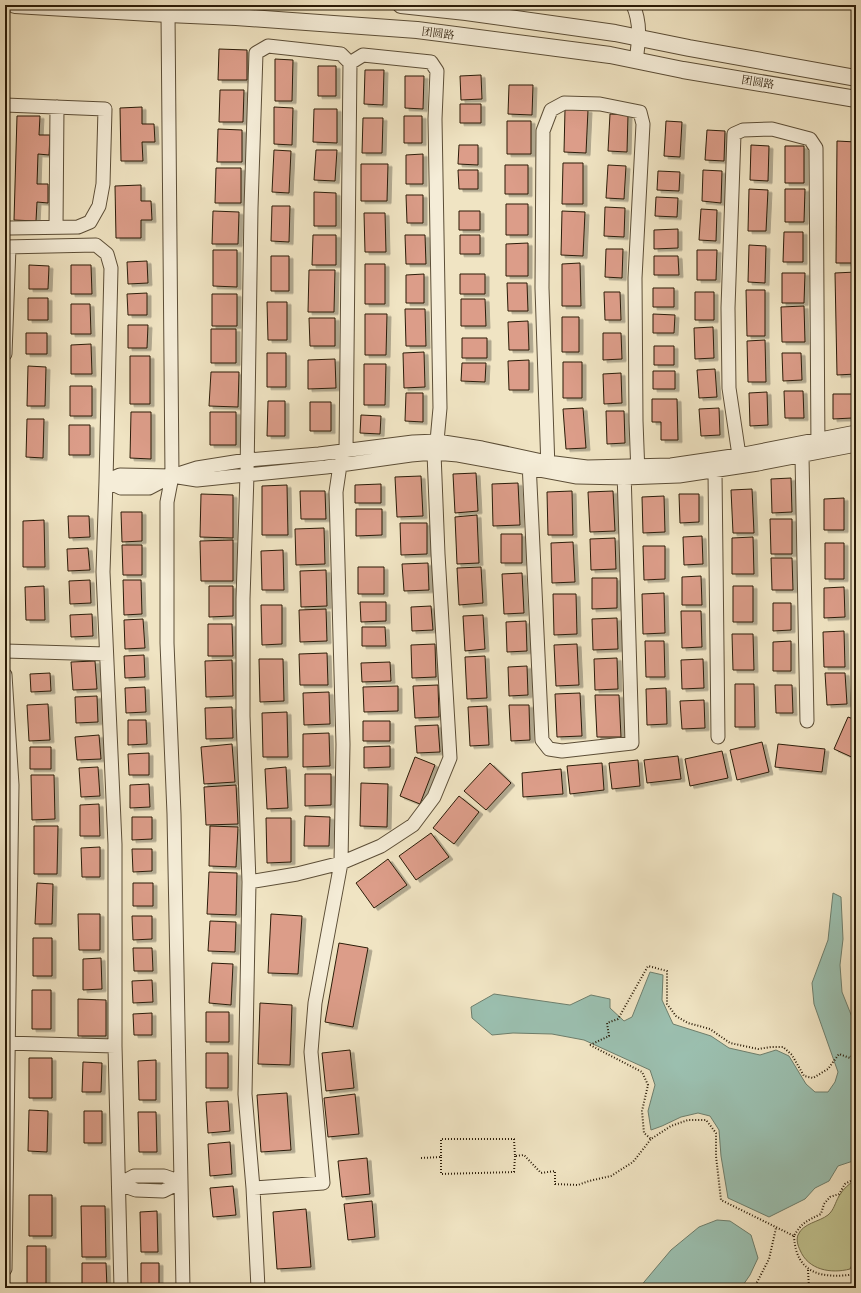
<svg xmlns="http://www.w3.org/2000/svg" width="861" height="1293" font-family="'Libre Caslon Text','Noto Serif SC',serif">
	<defs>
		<filter id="shadow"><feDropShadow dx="4" dy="2.5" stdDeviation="0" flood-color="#0004"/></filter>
	</defs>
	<rect width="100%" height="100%" fill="#f0e4c3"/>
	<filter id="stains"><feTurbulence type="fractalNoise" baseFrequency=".005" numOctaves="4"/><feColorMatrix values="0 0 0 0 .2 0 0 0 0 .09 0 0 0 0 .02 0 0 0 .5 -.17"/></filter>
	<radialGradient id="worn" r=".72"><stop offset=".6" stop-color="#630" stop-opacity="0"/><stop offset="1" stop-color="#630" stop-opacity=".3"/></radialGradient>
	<path fill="#c0c28f" stroke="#766f4c" d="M856 1179V1257L850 1269C831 1274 808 1270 800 1250 798 1246 796 1240 798 1235 803 1223 819 1222 828 1215 834 1210 835 1203 839 1196 843 1189 849 1184 856 1179Z"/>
	<path fill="#9bbfaf" stroke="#6e7e6c" d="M833 893 841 897 843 939 840 965 842 992 856 1027V1160L838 1166 829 1181 815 1188 805 1199 769 1217 728 1198 721 1156 719 1130 710 1116 698 1113 681 1117 662 1126 651 1130 648 1111 655 1085 650 1070 584 1040 552 1034 513 1033 492 1035 472 1018 471 1007 494 994 570 1005 591 995 610 999V1008L624 1021 632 1017 650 972 663 975 662 1000 673 1024 711 1036 729 1048 760 1055 776 1050 789 1056 806 1084 815 1092H828L835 1082 838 1072 814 1004 812 983 828 940Z
		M717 1220 730 1221 751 1235 758 1258 750 1275 741 1288H639L671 1250 699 1227Z"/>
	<path fill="#dc9d89" stroke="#2b1c08" filter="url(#shadow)" d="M219 49 247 50V80H218Z
		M275 59 293 60 292 101H275Z
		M318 66H336V96H318Z
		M365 70H384L383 105 364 104Z
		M481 75 482 99 461 100 460 76Z
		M405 76H424L423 109 405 108Z
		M509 85H533L532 115 508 114Z
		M220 90H244L243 122H219Z
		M460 104H481V123H460Z
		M142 107V124H154L155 142H142L143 161H121L120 108Z
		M274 107 293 108 292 145 274 144Z
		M314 109H337V143L313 142Z
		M565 109 588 110 586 153 564 152Z
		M610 114 628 115 627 152 608 151Z
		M17 116H40L39 135H50L49 155 38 154 37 184H48V203L37 202 36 221 14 220Z
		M404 116H422V143H404Z
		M363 118H383L382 153H362Z
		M507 121H531V154H507Z
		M666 121 682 122 680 157 664 156Z
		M218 129 242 130V162H217Z
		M707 130 725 131 724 161 705 160Z
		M837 141 856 142V263H836Z
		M459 145H478V165L458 164Z
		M751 145 769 146 768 181 750 180Z
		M785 146H804V183H785Z
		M274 150 291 151 289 193 272 192Z
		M316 150H337L335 181 314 180Z
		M423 154V184H406V155Z
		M563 163H583V204H562Z
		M361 164H388L387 201H361Z
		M505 165H528V194H505Z
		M608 165 626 166 624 199 606 198Z
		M216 168H241V203H215Z
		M458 170H478V189H459Z
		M703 170 722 171 721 203 702 201Z
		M658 171 680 172 679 191 657 190Z
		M141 185V201H151L152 220H141V238H116L115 186Z
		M749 189 768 190 766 231H748Z
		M785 189H805L804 222H785Z
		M314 192 336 193V226H314Z
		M406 195H423V223H407Z
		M656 197 678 198 677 217 655 216Z
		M506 204H528V235H506Z
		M272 206H290L289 242 271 241Z
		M605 207 625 208 624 237 604 236Z
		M701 209 717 210 716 241 699 240Z
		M213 211 239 212 238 244H212Z
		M459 211H480V230H459Z
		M562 211 585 212 583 256 561 255Z
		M364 213H385L386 252H365Z
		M678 229V248L654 249V230Z
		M784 232H803V262H783Z
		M313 235H336V265H312Z
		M405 235H425L426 264H406Z
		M460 235H480V254H460Z
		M528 243V276H506V244Z
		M749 245 766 246 765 283 748 282Z
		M606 249H623L622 278 605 277Z
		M213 250H237V287L213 286Z
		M697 250H717L716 280H697Z
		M271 256H289V291H271Z
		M654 256H678L679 275H654Z
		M147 261 148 283 128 284 127 262Z
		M580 263 581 306H562V264Z
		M365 264H385V304H365Z
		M29 265 49 266 48 289H29Z
		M71 265H91L92 294H71Z
		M309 270H335L334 312H308Z
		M856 272V374L837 375 835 273Z
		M782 273H805L804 303H782Z
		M424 274V303H406V275Z
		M460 274H485V294H460Z
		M507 283H527L528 311H508Z
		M653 288H674V307H653Z
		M746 290H765V336H747Z
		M604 292H620L621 320H605Z
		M695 292H714V320H695Z
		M147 293V315H128L127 294Z
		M212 294H237V326H212Z
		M28 298H48V320H28Z
		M461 299H485L486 326H461Z
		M267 302H287V340H268Z
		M71 304H90L91 334H71Z
		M804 306 805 342H782L781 307Z
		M405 309H425L426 346H406Z
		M365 314H387L386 355H365Z
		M653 314 675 315 674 333H653Z
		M562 317H579V352H562Z
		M309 318H335V346H310Z
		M528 321 529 350H509L508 322Z
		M128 325H148L147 348H128Z
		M713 327 714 358 695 359 694 328Z
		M211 329H236V363H211Z
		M26 333H47V354H26Z
		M603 333H621L622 359 603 360Z
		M462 338H487V358H462Z
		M765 340 766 382H748L747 341Z
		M91 344 92 374H71V345Z
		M654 346H674V365H654Z
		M424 352 425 387 404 388 403 353Z
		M267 353H286V387H267Z
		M782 353H801L802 380 783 381Z
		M130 356H150V404H130Z
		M335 359 336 388 308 389V360Z
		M529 360V390H509L508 361Z
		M563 362H582V398H563Z
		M462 363H486L485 382 461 381Z
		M364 364H386L385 405H364Z
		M28 366 46 367 45 406H27Z
		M715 369 717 397 699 398 697 370Z
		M653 371H675V389H653Z
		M211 372H239L238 407 209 406Z
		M621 373 622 403 604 404 603 374Z
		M70 386H92V416H70Z
		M784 391H803L804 418H785Z
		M767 392 768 425 750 426 749 393Z
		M406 393H423V422L405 421Z
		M833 394H852V418L833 419Z
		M652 399H677L678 440H661V422H652Z
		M268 401H285V436H267Z
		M310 402H331V431H310Z
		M583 408 586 448 566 449 563 409Z
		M719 408 720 435 701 436 699 409Z
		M606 411H624L625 443 607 444Z
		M131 412H151V459L130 458Z
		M210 412H236V445H210Z
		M361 415 381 416 380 434 360 433Z
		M27 419H44L43 458 26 457Z
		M69 425H90V455H69Z
		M476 473 478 511 455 513 453 474Z
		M421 476 423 516 397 517 395 477Z
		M791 478 792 512 772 513 771 479Z
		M518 483 520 525 493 526 492 484Z
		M381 484V503H355V485Z
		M287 485 288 535H262V486Z
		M752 489 754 533H733L731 490Z
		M300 491H325L326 519H301Z
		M572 491 573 535H548L547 492Z
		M613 491 615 531 590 532 588 492Z
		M201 494 233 495V538L200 537Z
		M679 494H699V522L680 523Z
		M664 496 665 532 643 533 642 497Z
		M844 498V530H824V499Z
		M356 509H382V535L356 536Z
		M121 512H142V541L122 542Z
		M477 515 479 563 457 564 455 517Z
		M68 516H89L90 537 69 538Z
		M770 519H792V554H771Z
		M44 520 45 567H23V521Z
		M400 523H427V554L401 555Z
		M324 528 325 564 296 565 295 529Z
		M501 534H522V563H501Z
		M702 536 703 564 684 565 683 537Z
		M753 537 754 574H732V538Z
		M615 538 616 569 591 570 590 539Z
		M233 540V581H201L200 541Z
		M573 542 575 582 552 583 551 543Z
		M825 543H844V579H825Z
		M122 545H142V575H123Z
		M643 546H665V579L644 580Z
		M88 548 90 570 68 571 67 549Z
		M283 550 284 590H262L261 551Z
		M771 558H792L793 590H772Z
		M428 563 429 590 404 591 402 564Z
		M358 567H384V594H358Z
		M481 567 483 603 459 605 457 568Z
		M326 570 327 606 301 607 300 571Z
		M522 573 524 613 504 614 502 574Z
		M701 576 702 605H682V577Z
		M592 578H617V608L592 609Z
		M90 580 91 603 70 604 69 581Z
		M123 580H141L142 614 124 615Z
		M44 586 45 620H26L25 587Z
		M209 586H233V616L209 617Z
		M733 586H753V622H733Z
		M844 587 845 617 824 618V588Z
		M664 593 665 633 643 634 642 594Z
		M553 594H576L577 634 554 635Z
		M360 602H386V621L361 622Z
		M773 603H791V630L773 631Z
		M261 605H282V644L262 645Z
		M431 606 433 630 412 631 411 607Z
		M326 609 327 641 300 642 299 610Z
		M681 611H701L702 647 682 648Z
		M92 614 93 636 71 637 70 615Z
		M483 615 485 649 465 651 463 616Z
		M617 618 618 649 593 650 592 619Z
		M143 619 145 648 125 649 124 620Z
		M526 621 527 651 507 652 506 622Z
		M208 624H232L233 656H208Z
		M362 627H385L386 646H362Z
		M844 631 845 667H824L823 632Z
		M732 634H753L754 670H733Z
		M645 641H664L665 677H646Z
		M791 641V671H773V642Z
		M435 644 436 677 412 678 411 645Z
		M577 644 579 685 556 686 554 645Z
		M327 653 328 685H300L299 654Z
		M144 655 145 677 125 678 124 656Z
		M485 656 487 698 467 699 465 657Z
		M617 658 618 689 595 690 594 659Z
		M259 659H283L284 701 260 702Z
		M703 659 704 688 682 689 681 660Z
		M232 660 233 696 206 697 205 661Z
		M95 661 97 689 73 690 71 662Z
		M390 662 391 681 362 682 361 663Z
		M527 666 528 695 509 696 508 667Z
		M50 673 51 691 31 692 30 674Z
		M825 673H845L847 704 827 705Z
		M735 684H754L755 727H735Z
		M438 685 439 717 415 718 413 686Z
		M775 685H792L793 713H776Z
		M398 686V711L364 712 363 687Z
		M145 687 146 712 126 713 125 688Z
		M666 688 667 724 647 725 646 689Z
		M329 692 330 724 304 725 303 693Z
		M580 693 582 736 557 737 555 694Z
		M595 695H619L621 737H597Z
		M97 696 98 722 76 723 75 697Z
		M704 700 705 728 682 729 680 701Z
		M48 704 50 740 29 741 27 705Z
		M509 705H529L530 740 511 741Z
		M487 706 489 745 470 746 468 707Z
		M232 707 233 738 206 739 205 708Z
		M287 712 288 757H263L262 713Z
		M848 717 856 720V759L834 749Z
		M128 720H146L147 744 128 745Z
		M363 721H390V741H363Z
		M438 725 440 752 417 753 415 726Z
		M329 733 330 766 303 767V734Z
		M99 735 101 759 77 760 75 737Z
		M762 742 769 772 737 780 730 750Z
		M232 744 235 782 204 784 201 747Z
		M778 744 825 749 822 772 775 767Z
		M390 746V767L364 768V747Z
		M30 747H51V769H30Z
		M722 751 728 778 690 786 685 759Z
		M149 753V775H129L128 754Z
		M678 756 681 779 647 783 644 760Z
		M415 757 435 765 420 804 400 796Z
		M638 760 640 786 612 789 609 763Z
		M490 763 511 783 486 810 464 791Z
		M602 763 604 790 570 794 567 766Z
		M98 767 100 796 81 797 79 768Z
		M286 767 288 808 267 809 265 769Z
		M561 769 563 794 523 797 522 773Z
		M305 774H331V805L305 806Z
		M31 775H54L55 819 32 820Z
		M361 783 388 784 387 827 360 826Z
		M149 784 150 807 130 808V785Z
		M236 785 238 824 206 825 204 787Z
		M459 796 479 812 454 844 433 828Z
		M99 804 100 836H80V805Z
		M305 816 330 817 329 846H304Z
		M132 817H152V839L132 840Z
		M266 818H291V862L267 863Z
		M34 826H58L57 874H34Z
		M210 826 238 827 236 867 209 866Z
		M431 833 449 857 416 880 399 856Z
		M100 847V877H82L81 848Z
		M132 849H152V871L133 872Z
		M388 859 407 885 374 908 356 883Z
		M209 872 237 873 236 915 207 914Z
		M37 883 53 884 52 924H35Z
		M133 883H153V906H133Z
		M78 914H100V950H79Z
		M271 914 302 916 298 974 268 973Z
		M132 916H152V939L133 940Z
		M210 921 236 922 235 952 208 951Z
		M33 938H52V976H33Z
		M339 943 368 948 353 1027 325 1022Z
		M133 948H152L153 971H134Z
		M101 958 102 989 83 990V959Z
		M212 963 233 964 231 1005 209 1003Z
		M152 980 153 1002 133 1003 132 981Z
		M32 990H51V1029H32Z
		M78 999 106 1000V1036H78Z
		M260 1003 292 1005 290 1065 258 1064Z
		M206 1012H229V1042H206Z
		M152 1013V1035H134L133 1014Z
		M350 1050 354 1088 326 1091 322 1053Z
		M206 1053H228V1088H206Z
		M29 1058H52V1098H29Z
		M156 1060V1100H139L138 1061Z
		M83 1062 102 1063 101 1092H82Z
		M287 1093 291 1150 261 1152 257 1095Z
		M355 1094 359 1134 328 1137 324 1098Z
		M228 1101 230 1131 208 1133 206 1102Z
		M29 1110 48 1111 47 1152 28 1151Z
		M84 1111H102V1143H84Z
		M138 1112H156L157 1152H139Z
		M230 1142 232 1174 210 1176 208 1144Z
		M367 1158 370 1194 342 1197 338 1161Z
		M233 1186 236 1215 213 1217 210 1188Z
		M29 1195H52V1236H29Z
		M372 1201 375 1237 348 1240 344 1204Z
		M81 1206H105L106 1257H82Z
		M306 1209 311 1267 277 1269 273 1212Z
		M157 1211 158 1252H141L140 1212Z
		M27 1246H46V1288H27Z
		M82 1263H106L107 1288H82Z
		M141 1263H159V1288H141Z"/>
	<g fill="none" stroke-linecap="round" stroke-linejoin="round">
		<defs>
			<path id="minor" d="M633 5C641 23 639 41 636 60
				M168 14 172 476 167 502V643L174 814 183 1288
				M5 105 105 109 103 184 99 206 90 222 78 227 10 228 5 227
				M56 227 57 107
				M5 247 96 245 107 254 111 268 106 481 103 572 115 844V1046L121 1288
				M5 354 9 247
				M856 432 739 455 671 465 587 467 547 462 482 448 437 441 413 442 319 454 247 460 197 468 172 476 149 488H121L106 481 120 475 172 476 197 480 326 467 411 455 434 453 458 455 577 477 624 478 679 476 758 464 856 445
				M801 447 802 456 807 721
				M529 462 542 740 549 749 562 751 632 743 624 471
				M740 462 729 388 728 308 734 134 743 130 772 129 810 139 816 148 818 449
				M713 464 715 472 718 737
				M548 469 542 288 543 131 551 110 564 103 600 104 640 112 643 124 635 278 636 421 638 474
				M5 651 106 654
				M5 675 12 785 5 1269
				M249 882 297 874 341 863 343 744 336 492 340 465 346 451 350 63 363 55 431 62 437 71 435 119 440 408 437 441 434 453 438 554 450 758 434 797 413 825 381 846 341 863 315 1003 311 1052 323 1183 253 1188
				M5 1043 115 1046
				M134 1176H164L181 1182 163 1191 136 1190 119 1184Z
				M258 1288 253 1188 245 1094 249 882 243 716V599L247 475 251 208 256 53 268 46 341 54 350 63"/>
			<path id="tertiary" d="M15 5 168 14 236 17 417 30 610 55 683 70 856 99
				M401 5 466 12 615 33 689 48 856 78"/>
		</defs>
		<use href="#minor" stroke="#5c4e37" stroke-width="15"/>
		<use href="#tertiary" stroke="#5c4e37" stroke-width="18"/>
		<path stroke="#2b1c08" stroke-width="2" stroke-dasharray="1 2" stroke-linecap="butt" d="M590 1045 642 1072 648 1085 642 1111 644 1133 651 1139 671 1126 688 1120H706L716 1133V1156L721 1200 794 1236C801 1223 808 1220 821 1214L824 1204 830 1197 839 1194 845 1184 856 1178
			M590 1045 609 1036 607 1023 618 1019 648 966 667 971V1004L676 1016 688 1023 710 1029 730 1043 758 1049 771 1047H783L792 1055 804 1076 813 1078 828 1069 839 1054 850 1058 856 1051
			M441 1157V1174L514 1172 515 1156
			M421 1158 441 1157V1139H514L515 1156 524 1155 541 1173 555 1171V1184L578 1185 589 1181 611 1176 633 1162 651 1139
			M794 1236C796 1275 823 1279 856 1274
			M808 1270 809 1288
			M754 1288 769 1259 776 1228"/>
		<use href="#minor" stroke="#f5edd8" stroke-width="13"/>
		<use href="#tertiary" stroke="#f5edd8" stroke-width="16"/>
	</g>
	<g text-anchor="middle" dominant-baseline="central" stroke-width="3" stroke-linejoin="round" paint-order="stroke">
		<g font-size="11" fill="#2b1c08" stroke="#f5edd8">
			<text transform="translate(438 33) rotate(7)">团圆路</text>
			<text transform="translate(758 82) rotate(9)">团圆路</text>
		</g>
	</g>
	<rect width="861" height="1293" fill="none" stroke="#f0e4c3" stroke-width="20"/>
	<rect x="6" y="6" width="849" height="1281" fill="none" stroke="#2b1c08" stroke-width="2"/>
	<rect x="10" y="10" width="841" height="1273" fill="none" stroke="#2b1c08"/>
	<rect width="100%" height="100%" filter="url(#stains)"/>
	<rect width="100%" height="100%" fill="url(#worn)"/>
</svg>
